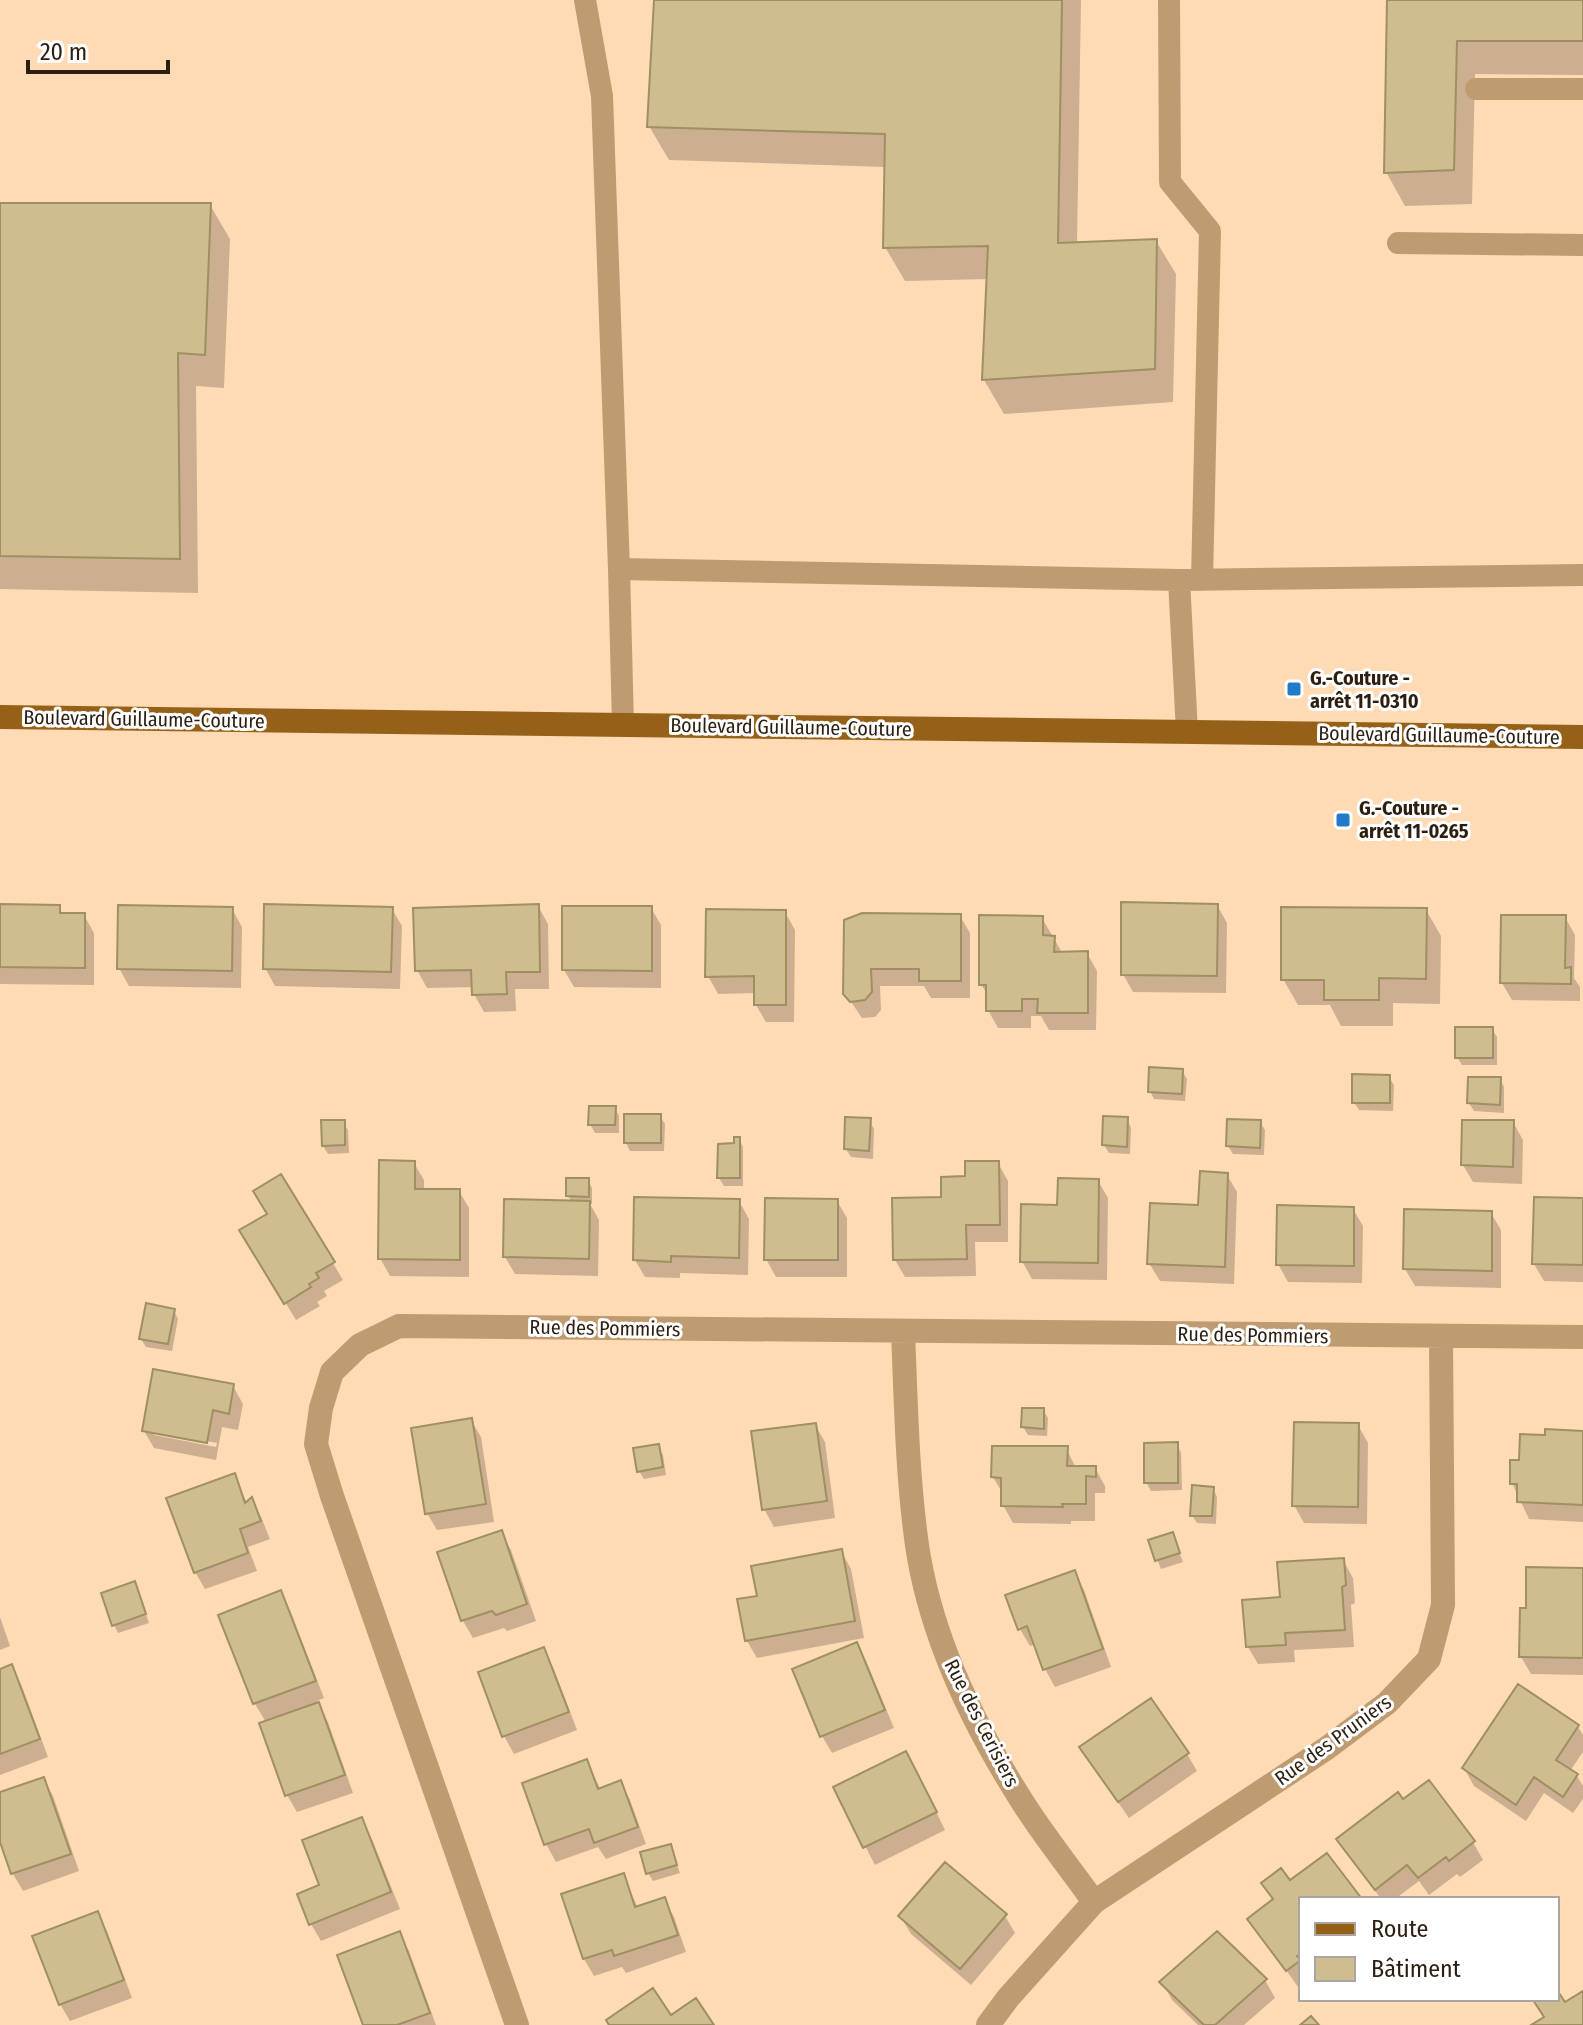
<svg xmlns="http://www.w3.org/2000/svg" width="1583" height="2025" font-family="'Fira Sans Condensed',sans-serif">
	<rect width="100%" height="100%" fill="#fedbb4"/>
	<path fill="#0003" fill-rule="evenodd" d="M656 0H1081L1077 244 1156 241 1176 274 1173 402 1004 414 984 380 989 279 905 281 885 247 886 167 669 160 649 126Z
		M1389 0H1583V75L1475 74 1472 204 1405 206 1386 172Z
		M0 205H210L230 239 224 388 196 386 198 593 0 589Z
		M1217 905 1227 923 1226 993 1133 992 1123 974Z
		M0 906 58 907 63 915H84L94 933V985L0 984Z
		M538 906 548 924 549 989H515L516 1011 484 1012 474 994V987L427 988 417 970Z
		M651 908 661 925V988L574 987 564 970Z
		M232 909 242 927 241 988 129 986 119 968Z
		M392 909 402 926 400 989 275 986 265 968Z
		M1426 910 1441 936 1440 1004 1393 1003V1026H1341L1330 1005H1298L1283 979Z
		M785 912 795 930 794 1022H766L756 1005V993L718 994 708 976Z
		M960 916 970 933V998H931L924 986H880L881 1010 875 1017 862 1018 845 993 846 921Z
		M1565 917 1575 935 1574 978 1580 987V1001L1512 1000 1502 983Z
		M1042 918 1063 954 1087 953 1097 971 1096 1030H1049L1041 1016H1031V1028H998L988 1010V996L981 984Z
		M1492 1029 1497 1037V1065H1462L1457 1057Z
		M1182 1071 1187 1079 1185 1101 1154 1099 1150 1091Z
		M1389 1077 1394 1085 1393 1111 1359 1110 1354 1102Z
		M1500 1079 1504 1087V1113L1474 1111 1469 1103Z
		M615 1108 619 1116V1133H595L590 1124Z
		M660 1116 665 1124 664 1151H630L626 1143Z
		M1127 1119 1131 1128 1130 1154 1109 1153 1104 1145Z
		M869 1120 874 1129 873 1159 851 1157 846 1149Z
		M343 1122 348 1130 349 1153 328 1154 323 1146Z
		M1260 1122 1265 1130 1264 1155 1233 1154 1228 1146Z
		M1513 1122 1523 1140 1522 1184 1473 1182 1463 1165Z
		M739 1139 743 1147V1186H724L719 1178Z
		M414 1163 424 1180V1191H459L469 1208V1277L390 1276 380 1258Z
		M998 1163 1008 1181V1242H975L976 1276 905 1277 895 1260 943 1199 967 1178Z
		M1227 1175 1237 1192 1234 1284 1160 1281 1149 1263Z
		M281 1176 343 1280 324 1291 327 1296 317 1302 320 1306 296 1320 242 1231 269 1215Z
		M588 1180 592 1188V1204H590L599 1220 598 1276 515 1274 505 1257 572 1202 568 1196Z
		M1098 1181 1108 1198 1107 1280 1032 1279 1022 1261 1059 1207Z
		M1583 1200V1282L1544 1281 1534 1264Z
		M739 1201 749 1219 748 1275 680 1273V1278L645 1277 635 1260Z
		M837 1201 847 1218V1277H776L766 1259Z
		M1353 1209 1363 1226 1362 1283 1288 1282 1278 1264Z
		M1491 1213 1501 1230V1288L1415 1286 1405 1269Z
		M174 1311 178 1319 172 1351 146 1347 141 1339Z
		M233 1386 243 1404 238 1430 222 1427 216 1460 154 1448 144 1431ZM154 1431 217 1443 216 1447 154 1435Z
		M1043 1410 1048 1418 1047 1436 1028 1435 1023 1427Z
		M471 1420 481 1437 494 1522 437 1530 427 1513Z
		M815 1425 825 1442 835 1518 774 1527 764 1509Z
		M1358 1425 1368 1443 1367 1524 1304 1523 1294 1505Z
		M1583 1433V1522L1529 1519 1512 1483 1521 1462Z
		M1177 1444 1181 1453 1182 1490 1151 1491 1146 1482Z
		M658 1446 663 1455 666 1475 644 1479 639 1471Z
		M1066 1448 1076 1468H1095L1105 1486V1493H1095V1521H1071V1524L1013 1523 1003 1505V1494L993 1477Z
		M234 1476 247 1503 252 1500 261 1517 270 1539 248 1547 257 1571 205 1589 195 1572Z
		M1213 1488 1217 1497 1216 1524 1197 1523 1192 1515Z
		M501 1533 511 1550 536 1621 507 1631 504 1628 473 1638 463 1621 440 1554Z
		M1172 1535 1183 1562 1161 1569 1150 1541Z
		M841 1551 851 1569 864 1638 757 1658 747 1641 759 1597Z
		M1343 1560 1353 1578 1355 1603 1351 1605 1354 1647 1294 1650 1295 1662 1258 1664 1248 1647 1282 1599Z
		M1583 1570V1675L1531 1674 1521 1657 1528 1610Z
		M1074 1573 1084 1590 1111 1667 1055 1687 1045 1669 1036 1644 1030 1646 1020 1629Z
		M138 1591 149 1623 118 1633 114 1625Z
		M280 1593 290 1610 324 1698 317 1701 328 1722 353 1793 297 1812 287 1795 266 1722 255 1704 221 1616Z
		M0 1617 10 1646 0 1650Z
		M856 1644 866 1661 894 1728 832 1753 822 1736Z
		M543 1650 553 1667 577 1730 514 1754 504 1736 481 1673Z
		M11 1667 21 1684 48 1757 0 1775V1671Z
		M1519 1687 1578 1727 1583 1735V1752L1570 1771 1577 1776 1583 1786V1799L1573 1813 1544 1793 1526 1821 1474 1786 1464 1768Z
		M1187 1754 1197 1771 1129 1818 1092 1765Z
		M586 1761 601 1790 620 1783 630 1800 646 1844 606 1859 598 1847 556 1862 546 1844 524 1784Z
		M916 1771 945 1830 875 1865 835 1788Z
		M43 1779 53 1796 79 1871 23 1891 13 1874 0 1836V1794Z
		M1428 1783 1473 1842 1483 1860 1460 1877 1457 1874 1429 1895 1419 1881 1395 1899H1381L1339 1839 1403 1802Z
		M361 1820 371 1837 400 1909 321 1941 311 1924 322 1886Z
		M670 1846 680 1873 653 1881 648 1873Z
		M623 1875 638 1908 664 1900 674 1917 686 1952 626 1973 622 1967 594 1976 584 1959 563 1895Z
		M1264 1883H1290L1359 1899H1301V1985L1298 1987 1250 1919 1274 1901Z
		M97 1914 107 1931 132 1998 70 2021 60 2004Z
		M1005 1916 1015 1933 971 1985 911 1934 901 1917Z
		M399 1934 409 1951 436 2025H365Z
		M1265 1980 1275 1998 1244 2025H1198L1172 2000 1162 1982Z"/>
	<path fill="#cebd8e" stroke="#9f8f62" stroke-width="2" d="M654 0H1062L1058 243 1157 239 1155 369 982 380 988 246 883 248 885 134 647 127Z
		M1387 0H1583V41H1457L1454 170 1384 173Z
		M0 203H211L205 355 178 353 180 559 0 556Z
		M1121 902 1218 904 1217 976 1121 975Z
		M0 904 60 905V913H85V968L0 967Z
		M264 904 393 907 391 972 263 969Z
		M539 904 540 972H506L507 994 472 995 471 970 415 971 413 908Z
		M118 905 233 907 232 971 117 969Z
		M562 906H652V971L562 970Z
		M1281 907 1427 908 1426 979 1379 978V1000H1324V980H1281Z
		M706 909 786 910V1005H754V976L705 977Z
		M862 913 961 914V981H919V969H871L872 992 865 1000 850 1002 843 994 844 920Z
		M979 915 1043 916V935L1055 936 1054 952 1088 951V1013H1037L1038 999H1022V1011H986V985H979Z
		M1501 915H1566L1565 968 1571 967V984L1500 983Z
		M1455 1027H1493V1058H1455Z
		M1149 1067 1183 1069 1182 1094 1148 1092Z
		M1352 1074 1390 1075V1103H1352Z
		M1468 1077H1501L1500 1105 1467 1103Z
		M589 1106H616L615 1125H588Z
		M624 1114H661V1143H624Z
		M1103 1116 1128 1117 1127 1147 1102 1145Z
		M845 1117 871 1118 869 1151 844 1149Z
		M1227 1119 1261 1120 1260 1148 1226 1146Z
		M321 1120H345V1145L322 1146Z
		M1462 1120H1514L1513 1167 1461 1165Z
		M734 1137H740V1178H717L718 1144 734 1143Z
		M379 1160 415 1161V1189H460V1260L378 1259Z
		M965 1161H999L1000 1225H966L967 1259 893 1260 892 1198 941 1197V1177L965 1176Z
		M1200 1171 1228 1173 1225 1267 1147 1264 1150 1203 1198 1205Z
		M281 1174 335 1262 316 1273 319 1278 309 1284 311 1287 284 1304 239 1230 267 1214 253 1191Z
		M566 1178H589V1197L566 1196Z
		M1058 1178 1099 1179 1098 1263 1020 1262 1021 1204 1057 1205Z
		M634 1197 740 1199 739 1258 671 1256V1262L633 1260Z
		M1534 1197 1583 1198V1265L1532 1264Z
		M765 1198 838 1199V1260H764Z
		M504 1199 590 1201 589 1259 503 1257Z
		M1277 1205 1354 1207V1266L1276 1265Z
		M1404 1209 1492 1211V1271L1403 1269Z
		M146 1303 175 1309 168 1344 139 1339Z
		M153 1369 234 1384 229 1414 213 1410 207 1443 142 1431Z
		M1022 1408H1044V1429L1021 1427Z
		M472 1418 486 1504 425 1514 411 1428Z
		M1294 1422 1359 1423 1358 1507 1292 1506Z
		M816 1423 827 1501 762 1510 751 1431Z
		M1545 1429 1583 1431V1505L1517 1502V1484H1510V1460H1519L1520 1434 1545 1435Z
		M1178 1442V1483H1144V1443Z
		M659 1444 663 1467 637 1472 633 1448Z
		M992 1446H1068L1067 1466H1096V1477L1086 1476V1504H1062L1063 1507 1001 1506V1478L991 1477Z
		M235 1473 245 1503 252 1497 261 1521 240 1529 248 1553 194 1573 166 1498Z
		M1192 1485 1214 1487 1212 1516H1190Z
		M502 1530 527 1604 496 1615 492 1611 461 1621 437 1552Z
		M1173 1532 1180 1553 1155 1561 1148 1540Z
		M842 1549 855 1621 745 1641 737 1599 757 1596 751 1566Z
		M1344 1558 1346 1585 1342 1587 1345 1630 1285 1633 1286 1645 1246 1647 1242 1600 1280 1597 1277 1562Z
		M1526 1567 1583 1568V1658L1519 1657 1520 1608H1526Z
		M1075 1570 1103 1649 1043 1670 1027 1626 1018 1630 1005 1595Z
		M135 1581 146 1614 112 1626 101 1593Z
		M281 1590 316 1681 253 1704 218 1615Z
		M857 1642 885 1710 820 1737 792 1669Z
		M544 1647 569 1712 502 1737 478 1672Z
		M12 1664 40 1739 0 1754V1669Z
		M1518 1684 1579 1725 1556 1760 1578 1774 1563 1797 1534 1777 1516 1805 1462 1768Z
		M1151 1698 1189 1753 1118 1802 1079 1747Z
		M319 1702 345 1775 285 1796 259 1723Z
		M906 1751 937 1812 863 1848 833 1787Z
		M587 1759 598 1789 621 1780 638 1827 594 1843 589 1829 544 1845 522 1783Z
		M44 1777 71 1854 11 1874 0 1842V1792Z
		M1429 1780 1475 1841 1449 1861 1446 1857 1418 1878 1407 1865 1375 1890 1336 1839 1398 1792 1403 1799Z
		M362 1817 391 1892 309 1925 297 1894 319 1885 302 1840Z
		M671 1844 677 1865 646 1874 640 1852Z
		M1327 1853 1362 1899H1301V1953L1297 1956 1301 1960 1286 1971 1247 1919 1273 1899 1261 1883 1281 1868 1290 1880Z
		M945 1862 1007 1914 960 1969 898 1916Z
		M624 1873 635 1907 665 1897 678 1935 614 1956 612 1950 583 1959 561 1894Z
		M98 1911 124 1980 59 2005 32 1936Z
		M400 1931 430 2013 397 2025H363L337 1955Z
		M1217 1931 1267 1979 1215 2025H1204L1159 1982Z
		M653 1988 671 2015 696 1998 714 2025H609L606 2020Z
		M1557 1990 1565 2002 1583 1991V2025H1531L1544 2017 1533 2000 1557 1999Z
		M1311 2016 1319 2025H1300Z"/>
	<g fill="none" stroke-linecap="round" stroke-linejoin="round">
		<path stroke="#bf9b72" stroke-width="22" d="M585 0 602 96 619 569 1179 580 1583 575
			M1169 0 1170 182 1210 231 1202 580
			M1476 89H1583
			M1398 243 1583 245
			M619 569 623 725
			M1179 580 1187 732"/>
		<path stroke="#bf9b72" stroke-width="24" d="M903 1332C906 1403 907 1474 917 1545 930 1635 972 1722 1020 1798 1042 1834 1070 1868 1094 1902
			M517 2025 332 1496 316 1444 321 1408 332 1372 360 1345 399 1326 1583 1337
			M988 2025 1008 1998 1094 1902 1327 1748 1387 1703 1429 1659 1443 1605 1441 1337"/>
		<path stroke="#956118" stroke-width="24" d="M0 717 1583 737"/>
	</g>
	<g fill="#227bc8" stroke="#fff" stroke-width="3">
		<rect x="1286" y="681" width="16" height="16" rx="4"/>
		<rect x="1335" y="812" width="16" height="16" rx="4"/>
	</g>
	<g text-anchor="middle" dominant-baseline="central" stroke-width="6" stroke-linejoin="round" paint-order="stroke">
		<g font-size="20" font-weight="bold" fill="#2c1f10" stroke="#fff" text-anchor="start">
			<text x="1310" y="678">G.-Couture -<tspan x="1310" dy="23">arrêt 11-0310</tspan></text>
			<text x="1359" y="808">G.-Couture -<tspan x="1359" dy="23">arrêt 11-0265</tspan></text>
		</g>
		<g font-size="20" fill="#2c1f10" stroke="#fff">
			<text transform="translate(144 719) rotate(1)">Boulevard Guillaume-Couture</text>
			<text transform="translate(791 727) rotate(1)">Boulevard Guillaume-Couture</text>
			<text transform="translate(1439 735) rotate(1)">Boulevard Guillaume-Couture</text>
			<text transform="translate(605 1328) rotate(1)">Rue des Pommiers</text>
			<text transform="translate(1253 1335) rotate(1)">Rue des Pommiers</text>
			<text transform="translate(982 1723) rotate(63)">Rue des Cerisiers</text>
			<text transform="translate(1333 1740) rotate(-36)">Rue des Pruniers</text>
		</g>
	</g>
	<rect x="1299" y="1897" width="260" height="104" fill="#ffffff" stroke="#aba59f" stroke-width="2"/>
	<rect x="1315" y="1923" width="40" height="12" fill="#956118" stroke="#aba59f" stroke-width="2"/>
	<text x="1371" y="1937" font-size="24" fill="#2c1f10">Route</text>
	<rect x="1315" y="1957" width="40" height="24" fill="#cebd8e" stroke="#aba59f" stroke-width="2"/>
	<text x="1371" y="1977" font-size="24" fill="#2c1f10">Bâtiment</text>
	<path d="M28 60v12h140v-12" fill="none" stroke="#2c1f10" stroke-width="4"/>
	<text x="40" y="60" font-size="24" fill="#2c1f10" stroke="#ffffff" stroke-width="6" paint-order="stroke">20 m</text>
</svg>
